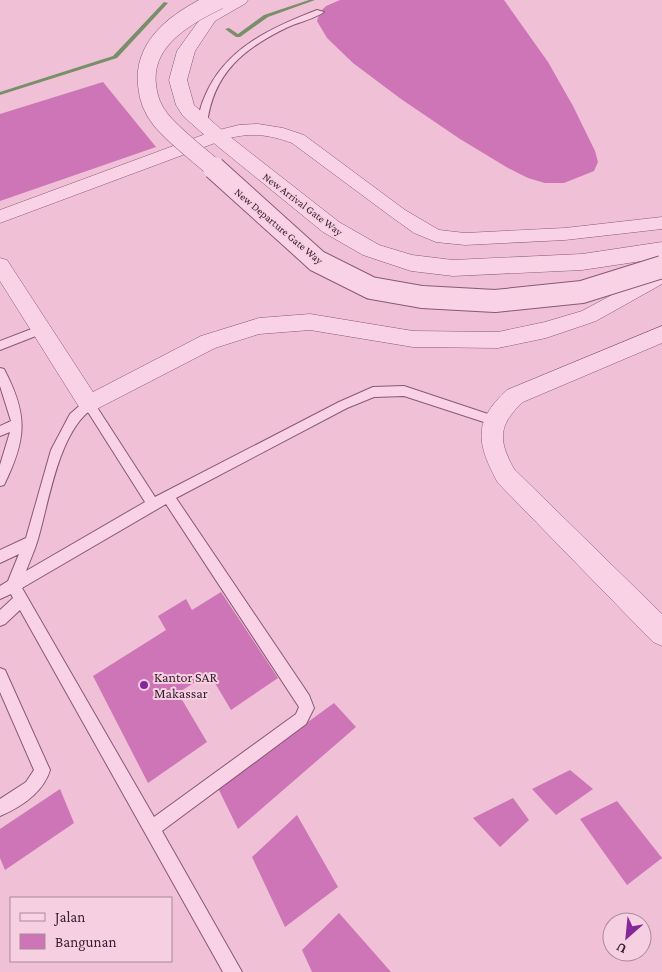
<svg xmlns="http://www.w3.org/2000/svg" width="662" height="972" font-family="'Crimson Pro',serif">
	<rect width="100%" height="100%" fill="#efc0d6"/>
	<g fill="none" stroke-linecap="round" stroke-linejoin="round">
		<path fill="#798f6a" fill-rule="evenodd" d="M309 0H315L268 17 240 37H236L225 29 229 28 238 34 264 15Z
			M164 2 168 3 117 58 0 95V92L113 56Z"/>
	</g>
	<path fill="#cd75b7" d="M340 0H504L548 62 573 106 595 151 598 162 594 171 564 183H545L528 178 508 168 460 139 401 99 353 63 327 38 317 21 320 12 326 6Z
		M103 82 156 147 0 201V114Z
		M221 592 278 678 231 710 209 673 178 693 207 742 148 783 93 676 166 630 158 616 186 599 192 610Z
		M334 703 356 727 238 829 218 788Z
		M570 770 593 789 556 815 532 789Z
		M60 789 74 823 5 870 0 858V829Z
		M513 798 529 820 500 847 473 818Z
		M617 801 662 858 627 885 580 819Z
		M297 815 338 887 285 927 252 857Z
		M339 913 391 972H312L302 950Z"/>
	<g fill="none" stroke-linecap="round" stroke-linejoin="round">
		<defs>
			<path id="service" d="M317 10 324 12C314 19 299 22 288 27 244 48 213 73 207 124L200 126C197 117 201 105 205 96 225 48 271 28 317 10Z
				M42 325 47 329 46 332 0 350V341Z
				M0 368 4 369C28 415 27 438 4 485L0 486V465L10 432 0 436V426L11 421 0 386Z
				M404 386 497 417 499 420 497 423 493 425 404 396 374 397 347 408 176 498 309 695 314 708 306 724 162 831 242 972H223L20 610 5 624 0 626V610L13 598 11 594 0 599V586L8 581 19 554 0 563V550L26 538 51 450 70 414 85 401H93L155 497 339 402 373 387ZM88 412 145 502 26 571C30 560 35 550 38 539 49 501 58 438 88 412ZM166 504 299 707 296 714 154 817 22 588Z
				M0 668 5 670 50 770C43 793 21 807 0 816V799L26 782 34 770 0 692Z"/>
			<path id="minor" d="M258 124 283 128 304 135 405 210 439 230 465 233 565 228 662 217V229L565 240 465 245 436 242 414 233 393 218 292 143C268 134 248 132 223 140L0 223V210L211 132 239 125Z
				M0 258 7 260 93 392 201 336 259 318 310 314 413 331 498 332 545 322 582 311 662 268V284L596 321 546 338 498 348 413 347 310 330 259 334 215 348 89 413 81 410 0 281Z
				M662 326V343L523 402C498 425 498 440 514 469L662 614V646L653 642 498 483C477 444 472 422 507 390Z"/>
			<path id="tertiary" d="M228 0H248L246 3 215 21 195 51 187 80 194 105 224 132 339 222 379 245 412 255 453 260 582 254 662 242V258L582 270 453 276 411 271 363 255 323 232 210 140 183 116 176 105 169 80 177 51 203 15Z"/>
		</defs>
		<use href="#service" stroke="#885876" stroke-width="2"/>
		<use href="#minor" stroke="#885876" stroke-width="1"/>
		<use href="#tertiary" stroke="#885876" stroke-width="1"/>
		<use href="#service" fill="#f9d3e5" fill-rule="evenodd"/>
		<use href="#minor" fill="#f9d3e5" fill-rule="evenodd"/>
		<use href="#tertiary" fill="#f9d3e5" fill-rule="evenodd"/>
		<defs>
			<path id="tertiary-bridge-far1" d="M215 169C198 154 175 137 161 120 152 109 148 98 147 85 142 41 185 16 219 0"/>
			<path id="tertiary-bridge" d="M214 168 317 261 371 288 422 297 495 301 582 292 662 267"/>
		</defs>
		<use href="#tertiary-bridge-far1" stroke="#885876" stroke-width="19" stroke-linecap="butt"/>
		<use href="#tertiary-bridge" stroke="#885876" stroke-width="24" stroke-linecap="butt"/>
		<use href="#tertiary-bridge-far1" stroke="#f9d3e5" stroke-width="18"/>
		<use href="#tertiary-bridge" stroke="#f9d3e5" stroke-width="22"/>
	</g>
	<circle fill="#842798" stroke="#f6d0e1" stroke-width="2" cx="144" cy="685" r="5"/>
	<g text-anchor="middle" dominant-baseline="central" stroke-width="4" stroke-linejoin="round" paint-order="stroke">
		<g font-size="11" fill="#371d2f" stroke="#f6d0e1">
			<text transform="translate(303 204) rotate(37)">New Arrival Gate Way</text>
			<text transform="translate(279 226) rotate(40)">New Departure Gate Way</text>
		</g>
		<g font-size="14" fill="#371d2f" stroke="#f6d0e1" text-anchor="start">
			<text x="154" y="677">Kantor SAR<tspan x="154" dy="16">Makassar</tspan></text>
		</g>
	</g>
	<rect x="10" y="897" width="162" height="65" fill="#f6d0e1" stroke="#aa889a"/>
	<rect x="20" y="913" width="25" height="8" fill="#f9d3e5" stroke="#aa889a"/>
	<text x="55" y="922" font-size="15" fill="#371d2f">Jalan</text>
	<rect x="20" y="934" width="25" height="15" fill="#cd75b7" stroke="#aa889a"/>
	<text x="55" y="947" font-size="15" fill="#371d2f">Bangunan</text>
	<g transform="translate(627 937) rotate(207)"><circle r="24" fill="#f6d0e1" stroke="#aa889a"/>
	<path d="M0-4L9 19L0 12L-9 19Z" fill="#842798"/>
	<text y="-8" font-size="14" font-weight="bold" text-anchor="middle" fill="#371d2f">U</text>
	</g>
</svg>
